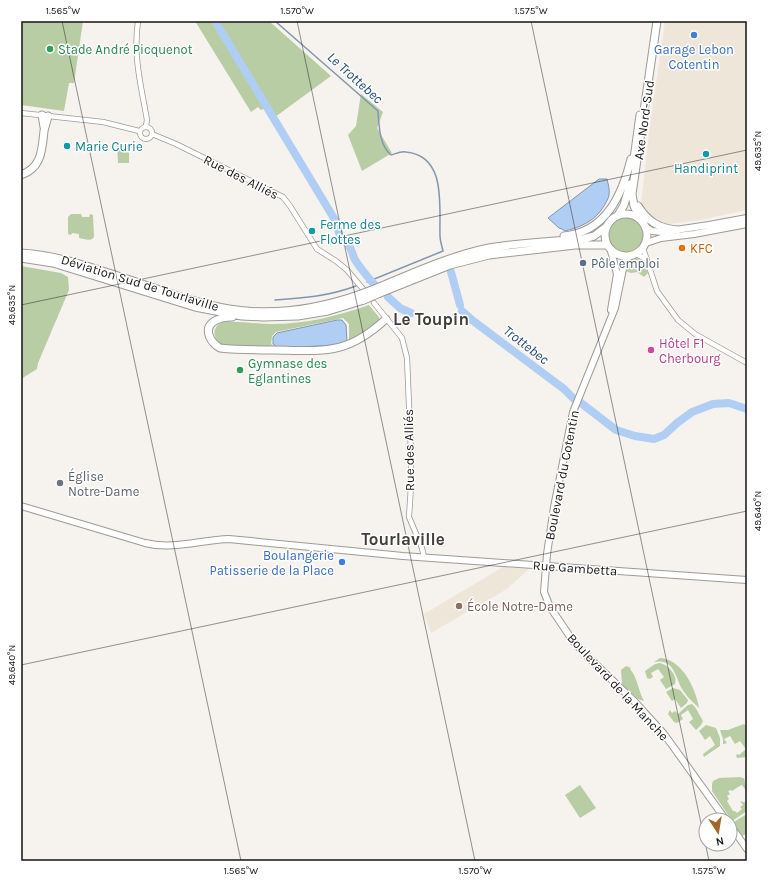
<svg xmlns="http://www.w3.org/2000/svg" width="768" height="882" font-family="Karla,sans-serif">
	<rect width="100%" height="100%" fill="#f6f2ed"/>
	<path fill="#efe6da" d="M665 21H747V210L700 220 660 225 644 211 641 204 649 133Z
		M503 567 529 569 507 589 431 633 424 614Z"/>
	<path fill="#b8cda4" d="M21 21H83L74 83H69L64 111 21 105 22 77 21 76Z
		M195 21H269L331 76 275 117 267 107 261 110 258 107 251 112Z
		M361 94 383 112 377 128 392 153 362 171 348 135 356 126Z
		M117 145H129V163H118Z
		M71 214H81L82 217H89L90 214 93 215 94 237C91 242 84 239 79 238V234L72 233 71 235 68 234V217Z
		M608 235a18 18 0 1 1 36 0a18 18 0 1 1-36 0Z
		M633 258C643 257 645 265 648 273L644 277 637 272 631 273 626 271 628 263Z
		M21 266 61 273 68 277 69 290 38 363 37 369 21 379Z
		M369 305 379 317 380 321 349 342V324L343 318 276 332 272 336 271 344 277 348 222 346C212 338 211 325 225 322 240 321 256 324 272 324 305 324 338 316 369 305Z
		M660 658C682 659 696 689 699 708 693 702 686 696 682 689 675 676 674 658 654 662Z
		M660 663C668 665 678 675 675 684L666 689 660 680 664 677 658 669 651 673 653 677 650 679 647 678 645 671 655 664Z
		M626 666 631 668 630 669C638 678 638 691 644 701L638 699 622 684 621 670Z
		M673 688 680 690 688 700 687 703 681 708 675 699 672 701 666 692Z
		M692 704 695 707 703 721 701 725 696 730 689 722 693 719 688 710 681 715 683 719 677 723 674 722 668 714 670 710 672 713 675 711 678 714 688 705Z
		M744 724 747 727V757L737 758 736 755 738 754 739 755 746 749 740 741 735 744 730 736 724 739 727 743 724 744H723V739L720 730H728Z
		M706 725 716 728 720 738V746L704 757 703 754 715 745 710 736 705 740 699 731Z
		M741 777 742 778H744L747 792 742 785 738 787 732 791 731 790 728 791 730 794 727 796 729 799 727 801 733 811H735L737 813 742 809 740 807 743 805 740 801 747 803V811L732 821 712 791V784L713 781 719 778Z
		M580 785 596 808 580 818 565 795Z
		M747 814V833L741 837 737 830V829L732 823Z"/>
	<path fill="#b0cef3" stroke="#8296b0" d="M599 179H607C608 184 610 189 609 195 609 198 606 202 604 206 595 221 581 227 565 231L562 229 559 228 548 218Z
		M337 320H342L346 325 347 342C324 348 300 346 277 347L273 344V337L277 333Z"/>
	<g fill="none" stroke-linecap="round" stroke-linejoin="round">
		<path stroke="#8296b0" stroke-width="1.5" d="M275 21 378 111C379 125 379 145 391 155 395 154 401 151 406 152 447 156 439 206 440 236 440 241 442 246 443 251L367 282
			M275 300C305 298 329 296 356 286"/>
		<path stroke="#b0cef3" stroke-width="8" d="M215 21 335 220V222L339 233
			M344 239C349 244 352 251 354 258 357 264 370 280 375 285
			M451 272 460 305
			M388 297 400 308 411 313
			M462 311 472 320 564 389 574 399
			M581 403 616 430 635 436 654 439 664 435 677 423 692 412 713 404 729 403 747 409"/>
		<defs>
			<path id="minor" d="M138 21C133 57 141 85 147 120L146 126
				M21 113 103 122 139 131
				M140 133a6 6 0 1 1 12 0a6 6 0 1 1-12 0Z
				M152 134 176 144 283 197 290 206 317 249 336 261 347 270 363 289
				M643 248 657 291 678 320 695 334 747 363
				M636 254 646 259
				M374 303 402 338 407 358 411 453V486L409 517 422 548 424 557"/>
			<path id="major" d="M647 228 652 231 662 232 709 225 747 218
				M646 243 661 238 694 234 747 224
				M629 256 625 262 623 269 615 308 573 412 554 507 547 554 544 592 550 607 573 641 584 653 635 702 664 734 726 820
				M611 310 617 274 611 251
				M21 506 145 543C173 550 200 540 229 539L403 556 747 580
				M730 825 747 849"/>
			<path id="highway" d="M42 115 44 127
				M633 166 640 115
				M21 175C42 168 42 149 44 131 45 126 47 121 48 116
				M638 206C648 222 659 228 677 230
				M605 235a21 21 0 1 1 42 0a21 21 0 1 1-42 0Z
				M618 215 624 205 630 184
				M640 218 634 206 632 194 657 21
				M564 236C606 232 622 195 631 159
				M21 253C54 255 84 265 115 275 153 287 190 302 229 309 273 316 319 309 361 294
				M21 258 53 263 195 307 242 316 263 317 298 316 328 311 364 300
				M377 288C413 273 450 256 489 248 519 243 552 241 583 239L594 236 606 227
				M380 293 450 265 489 255 575 245H607
				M232 317C226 317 219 318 213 322 203 330 211 343 220 348 238 350 257 350 275 350 325 351 347 355 386 319"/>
		</defs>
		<use href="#minor" stroke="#9e9a95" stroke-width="6"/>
		<use href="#major" stroke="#9e9a95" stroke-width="8"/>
		<use href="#highway" stroke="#9e9a95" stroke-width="9"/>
		<use href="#minor" stroke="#fff" stroke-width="4.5"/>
		<use href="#major" stroke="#fff" stroke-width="6"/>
		<use href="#highway" stroke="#fff" stroke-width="7"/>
		<defs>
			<path id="highway-bridge" d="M361 294 377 288
				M364 300 380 293"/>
		</defs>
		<use href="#highway-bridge" stroke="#9e9a95" stroke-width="9" stroke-linecap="butt"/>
		<use href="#highway-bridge" stroke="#fff" stroke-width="7"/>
	</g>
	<path fill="none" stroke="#161513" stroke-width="1" stroke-opacity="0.45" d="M62 21 241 861M297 21 475 861M531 21 709 861M21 305 747 150M21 665 747 511"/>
	<g fill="#3f7fe0" stroke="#fff" stroke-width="1.5">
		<circle cx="694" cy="35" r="4"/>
		<circle cx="342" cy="562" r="4"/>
	</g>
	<g fill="#2e9e5b" stroke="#fff" stroke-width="1.5">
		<circle cx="50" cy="49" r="4"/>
		<circle cx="240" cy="370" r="4"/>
	</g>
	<g fill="#0f9aa8" stroke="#fff" stroke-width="1.5">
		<circle cx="67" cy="146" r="4"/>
		<circle cx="706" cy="154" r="4"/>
		<circle cx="312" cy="231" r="4"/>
	</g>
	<circle fill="#e8710a" stroke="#fff" stroke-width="1.5" cx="682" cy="248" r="4"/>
	<circle fill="#5c6f8a" stroke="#fff" stroke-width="1.5" cx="583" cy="263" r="4"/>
	<circle fill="#d1479c" stroke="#fff" stroke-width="1.5" cx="651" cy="350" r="4"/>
	<circle fill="#6b7280" stroke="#fff" stroke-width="1.5" cx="60" cy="483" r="4"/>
	<circle fill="#8d6e63" stroke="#fff" stroke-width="1.5" cx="459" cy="606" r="4"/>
	<g text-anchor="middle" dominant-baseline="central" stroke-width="3" stroke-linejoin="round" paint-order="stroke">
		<g font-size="13" fill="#27864d" stroke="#fff" text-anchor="start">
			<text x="58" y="49">Stade André Picquenot</text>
			<text x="248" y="363">Gymnase des<tspan x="248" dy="15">Eglantines</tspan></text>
		</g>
		<g font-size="13" fill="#366cbe" stroke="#fff">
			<text x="694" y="49">Garage Lebon<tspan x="694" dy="15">Cotentin</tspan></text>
			<text x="334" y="555" text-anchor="end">Boulangerie<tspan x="334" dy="15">Patisserie de la Place</tspan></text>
		</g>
		<g font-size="13" fill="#161513" stroke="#fff">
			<text transform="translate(644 120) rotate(-82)">Axe Nord-Sud</text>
			<text transform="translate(241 177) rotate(27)">Rue des Alliés</text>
			<text transform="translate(140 283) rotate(17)">Déviation Sud de Tourlaville</text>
			<text transform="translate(409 450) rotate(-91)">Rue des Alliés</text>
			<text transform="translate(562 475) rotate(-79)">Boulevard du Cotentin</text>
			<text transform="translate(575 568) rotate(4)">Rue Gambetta</text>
			<text transform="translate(618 687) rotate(47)">Boulevard de la Manche</text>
		</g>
		<g font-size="13" fill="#0d838f" stroke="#fff" text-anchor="start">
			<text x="75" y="146">Marie Curie</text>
			<text x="706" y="168" text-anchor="middle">Handiprint</text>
			<text x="320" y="224">Ferme des<tspan x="320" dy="15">Flottes</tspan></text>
		</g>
		<g font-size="13" fill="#c56008" stroke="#fff" text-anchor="start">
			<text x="690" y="248">KFC</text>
		</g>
		<g font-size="13" fill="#4e5e75" stroke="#fff" text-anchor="start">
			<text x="591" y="263">Pôle emploi</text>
		</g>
		<g font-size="13" fill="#b23c85" stroke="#fff" text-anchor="start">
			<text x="659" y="343">Hôtel F1<tspan x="659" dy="15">Cherbourg</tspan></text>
		</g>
		<g font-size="13" fill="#5b616d" stroke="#fff" text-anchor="start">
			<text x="68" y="476">Église<tspan x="68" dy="15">Notre-Dame</tspan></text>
		</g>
		<g font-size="13" fill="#785e54" stroke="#fff" text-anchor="start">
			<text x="467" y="606">École Notre-Dame</text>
		</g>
		<g font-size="14" font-style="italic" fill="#1e4775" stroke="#fff">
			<text transform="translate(355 78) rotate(42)">Le Trottebec</text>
			<text transform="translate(526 345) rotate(38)">Trottebec</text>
		</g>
		<g font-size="17" font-weight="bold" fill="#413e3a" stroke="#fff">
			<text x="431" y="319">Le Toupin</text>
			<text x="403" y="539">Tourlaville</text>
		</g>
	</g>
	<rect width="768" height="882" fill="none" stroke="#ffffff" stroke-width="44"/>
	<g transform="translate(718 832) rotate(168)"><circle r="19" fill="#ffffff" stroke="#a2a1a1"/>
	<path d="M0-3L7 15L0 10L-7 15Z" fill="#a3662a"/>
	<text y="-6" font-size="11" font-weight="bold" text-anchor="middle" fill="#161513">N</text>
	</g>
	<rect x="22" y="22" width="724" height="838" fill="none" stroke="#161513" stroke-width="1.5"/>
	<g font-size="10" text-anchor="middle" fill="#161513">
		<text x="63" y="14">1.565°W</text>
		<text x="297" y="14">1.570°W</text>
		<text x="531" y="14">1.575°W</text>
		<text transform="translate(757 151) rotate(-90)" y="4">49.635°N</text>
		<text transform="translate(11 305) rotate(-90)" y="4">49.635°N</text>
		<text transform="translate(757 511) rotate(-90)" y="4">49.640°N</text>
		<text transform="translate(11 665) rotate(-90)" y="4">49.640°N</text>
		<text x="241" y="874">1.565°W</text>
		<text x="475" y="874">1.570°W</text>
		<text x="709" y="874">1.575°W</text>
	</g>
</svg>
